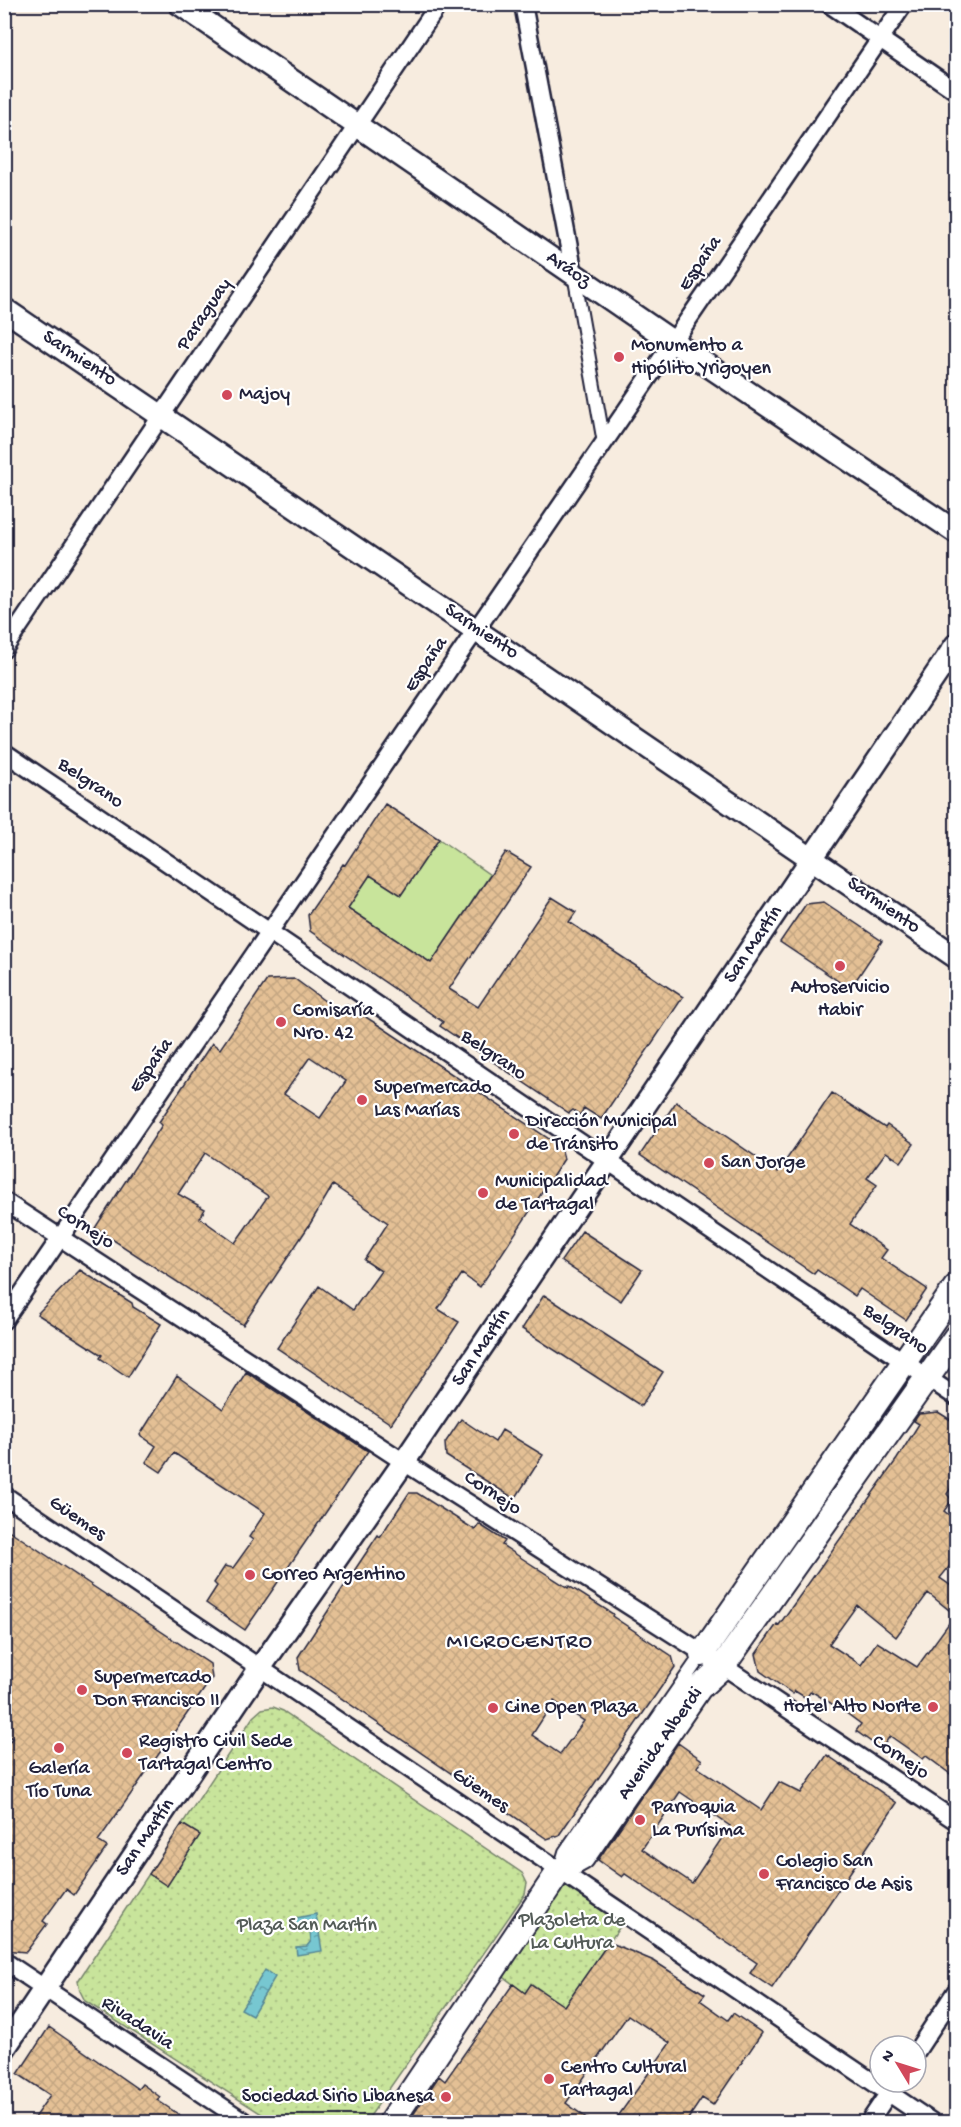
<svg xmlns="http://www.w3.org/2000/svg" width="961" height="2127" font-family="'Gochi Hand',sans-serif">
	<defs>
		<pattern id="park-dots" width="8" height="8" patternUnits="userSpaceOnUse" patternTransform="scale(1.5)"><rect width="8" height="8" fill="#c8e49b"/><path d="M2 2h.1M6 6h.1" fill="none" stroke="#acc386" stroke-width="1.8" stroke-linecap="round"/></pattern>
		<pattern id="water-ripples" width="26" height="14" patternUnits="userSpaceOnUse" patternTransform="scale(1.5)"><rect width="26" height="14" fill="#77c7d1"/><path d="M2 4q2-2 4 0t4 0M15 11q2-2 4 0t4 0" fill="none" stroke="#61a1ab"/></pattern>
		<pattern id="building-cross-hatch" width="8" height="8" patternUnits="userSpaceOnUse" patternTransform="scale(1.5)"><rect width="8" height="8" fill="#e4c095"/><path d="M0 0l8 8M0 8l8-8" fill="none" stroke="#c3a581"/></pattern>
	</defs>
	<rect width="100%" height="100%" fill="#f7ecdf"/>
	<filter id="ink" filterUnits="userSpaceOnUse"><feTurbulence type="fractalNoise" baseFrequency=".0167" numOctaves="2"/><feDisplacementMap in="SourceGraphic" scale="12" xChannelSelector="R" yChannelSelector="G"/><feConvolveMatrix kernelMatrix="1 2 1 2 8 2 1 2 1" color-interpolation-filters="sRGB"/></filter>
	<g filter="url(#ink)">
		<path fill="url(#park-dots)" stroke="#75836b" stroke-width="1.5" d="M273 1707 283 1711 522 1873 527 1883 525 1894 366 2122H274L85 2001 80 1991 78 1981 253 1717 262 1709Z
			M566 1886H573L624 1921 564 2007 532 1984 525 1993 501 1975 561 1889Z"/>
		<path fill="#c8e49b" stroke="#75836b" stroke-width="1.5" d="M439 839 490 875 431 963 348 908 370 875 401 895Z"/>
		<path fill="url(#water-ripples)" stroke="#558595" stroke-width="1.5" d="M316 1914 322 1951 297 1955 296 1947 307 1946 311 1941 310 1930 302 1924 292 1927 291 1919Z
			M265 1970 275 1977 252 2015 241 2009Z"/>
		<path fill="url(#building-cross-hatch)" stroke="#22223b" stroke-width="1.5" fill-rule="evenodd" d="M385 804 439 839 401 895 370 875 348 908 431 963 506 852 531 867 449 989 478 1007 552 897 576 912 569 922 683 997 601 1119 584 1108 580 1115 573 1110 569 1113 440 1026 443 1022 310 931 308 915 343 864 345 865Z
			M824 902 882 941 850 989 780 942 806 904Z
			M295 979 341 1013 347 1005 383 1028 561 1147 564 1159 480 1287 462 1274 438 1309 459 1322 391 1424 277 1348 319 1286 353 1310 381 1271 364 1260 388 1223 333 1185 310 1224 243 1325 95 1228 162 1125 159 1122 212 1043 220 1049 267 980ZM310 1057 346 1081 320 1118 284 1094ZM205 1153 268 1196 235 1243 200 1218 205 1209 178 1194Z
			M832 1093 885 1128 887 1125 914 1144 901 1162 886 1152 867 1178 877 1185 850 1224 887 1250 881 1258 927 1289 906 1320 860 1289 855 1296 817 1270 814 1274 640 1155 676 1102 778 1172Z
			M582 1231 642 1270 621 1301 561 1261Z
			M80 1270 132 1303 133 1307 161 1324 128 1377 100 1358 102 1355 37 1314Z
			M544 1295 663 1372 641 1406 522 1329Z
			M246 1372 368 1451 245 1630 206 1603 217 1586 214 1583 225 1566 233 1568 253 1540 249 1537 265 1513 174 1453 161 1472 146 1462 156 1446 140 1435 177 1376 223 1409Z
			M938 1412 957 1424V1479L947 1494 952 1500 944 1511 957 1521V1557L940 1578 957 1590V1779L926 1756 923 1759 890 1736 881 1749 856 1731 861 1724 842 1710 811 1691 806 1698 795 1691 793 1694 760 1671 756 1654 777 1624 779 1625 897 1459 919 1424 914 1421 919 1414ZM928 1593 955 1615 917 1667 877 1642 861 1665 829 1644 857 1605 896 1637Z
			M461 1419 495 1442 502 1430 543 1455 515 1499 446 1456 445 1443Z
			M409 1493H417L475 1530 479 1524 505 1541 502 1545 520 1557 568 1588 569 1586 613 1614 612 1616 672 1656 675 1667 559 1835 547 1839 300 1670 298 1657 354 1571 378 1535 380 1537ZM554 1701 584 1721 560 1754 532 1735Z
			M4 1527 210 1664 212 1678 98 1841 107 1847 74 1895 66 1889 43 1921 47 1924 26 1952 4 1950 5 1749 12 1738 4 1733Z
			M678 1743 702 1760 697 1767 761 1810 779 1782 801 1793 827 1755 897 1803 772 1988 750 1973 757 1963 625 1874 622 1877 598 1860ZM680 1792 730 1826 692 1883 642 1849Z
			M182 1824 200 1835 167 1886 149 1874Z
			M609 1942 654 1961 705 1994 700 2000 728 2020 733 2013 762 2033 713 2105 702 2098 686 2122H614L670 2043 628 2015 566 2103 592 2122H422L413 2115 439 2076 445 2081 513 1984 525 1993 531 1984 564 2006Z
			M49 2027 138 2089 142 2084 160 2097 157 2100 190 2122H31L50 2095 18 2074Z"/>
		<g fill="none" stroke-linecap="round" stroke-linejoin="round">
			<defs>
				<path id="pedestrian" d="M574 274 604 443
					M560 1869 565 1852 702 1654"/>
				<path id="minor" d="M523 4 574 274
					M829 4 956 91
					M4 649 439 4
					M4 752 956 1397
					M4 1201 404 1462 723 1666 956 1821
					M4 1320 904 4
					M4 1495 932 2122
					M4 1961 245 2122
					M916 2052 956 1991
					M869 2122 896 2082"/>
				<path id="tertiary" d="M180 4 673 342 956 532
					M4 309 956 957
					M4 2049 260 1668 404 1462 956 645"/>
				<path id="secondary" d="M702 1654 956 1287
					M391 2122 560 1870 582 1858 699 1688 723 1666 956 1337"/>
			</defs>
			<use href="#pedestrian" stroke="#22223b" stroke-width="16"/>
			<use href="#minor" stroke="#22223b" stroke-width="21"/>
			<use href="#tertiary" stroke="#22223b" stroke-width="26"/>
			<use href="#secondary" stroke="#22223b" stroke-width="28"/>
			<use href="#pedestrian" stroke="#fff" stroke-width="12"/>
			<use href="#minor" stroke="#fff" stroke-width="16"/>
			<use href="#tertiary" stroke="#fff" stroke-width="21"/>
			<use href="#secondary" stroke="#fff" stroke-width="24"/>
		</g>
	</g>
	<g fill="#d1495b" stroke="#fff" stroke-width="2">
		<circle cx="619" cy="357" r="6"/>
		<circle cx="227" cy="395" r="6"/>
		<circle cx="840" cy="966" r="6"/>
		<circle cx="281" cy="1022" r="6"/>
		<circle cx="362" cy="1100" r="6"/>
		<circle cx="514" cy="1134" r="6"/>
		<circle cx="709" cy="1163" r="6"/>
		<circle cx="483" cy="1193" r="6"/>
		<circle cx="250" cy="1575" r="6"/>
		<circle cx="82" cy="1690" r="6"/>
		<circle cx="933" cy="1707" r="6"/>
		<circle cx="493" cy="1708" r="6"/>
		<circle cx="59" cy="1748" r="6"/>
		<circle cx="127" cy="1753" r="6"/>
		<circle cx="640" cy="1820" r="6"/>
		<circle cx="764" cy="1874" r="6"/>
		<circle cx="549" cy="2079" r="6"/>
		<circle cx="446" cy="2097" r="6"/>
	</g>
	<g text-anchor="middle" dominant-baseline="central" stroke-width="4.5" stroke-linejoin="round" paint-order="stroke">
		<g font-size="20" fill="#22223b" stroke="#fff">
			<text transform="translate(701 264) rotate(-56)">España</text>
			<text transform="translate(568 270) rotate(34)">Aráoz</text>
			<text transform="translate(205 315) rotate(-56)">Paraguay</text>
			<text transform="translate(79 359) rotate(34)">Sarmiento</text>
			<text transform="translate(481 632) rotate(34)">Sarmiento</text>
			<text transform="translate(427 665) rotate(-56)">España</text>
			<text transform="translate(90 784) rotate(34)">Belgrano</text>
			<text transform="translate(883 906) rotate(35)">Sarmiento</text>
			<text transform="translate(754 945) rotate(-56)">San Martín</text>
			<text transform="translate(493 1056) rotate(34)">Belgrano</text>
			<text transform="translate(152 1066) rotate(-55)">España</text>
			<text transform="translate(85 1228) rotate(33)">Cornejo</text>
			<text transform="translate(895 1330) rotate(34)">Belgrano</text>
			<text transform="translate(482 1348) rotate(-56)">San Martín</text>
			<text transform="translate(492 1494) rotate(33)">Cornejo</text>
			<text transform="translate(77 1519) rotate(34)">Güemes</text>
			<text transform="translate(661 1744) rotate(-55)">Avenida Alberdi</text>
			<text transform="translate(900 1758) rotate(34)">Cornejo</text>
			<text transform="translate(480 1791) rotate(34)">Güemes</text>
			<text transform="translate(146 1838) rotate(-56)">San Martín</text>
			<text transform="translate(137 2024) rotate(33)">Rivadavia</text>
		</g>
		<g font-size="20" fill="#22223b" stroke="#fff" text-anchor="start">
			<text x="631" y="346">Monumento a<tspan x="631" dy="23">Hipólito Yrigoyen</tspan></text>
			<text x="239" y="395">Majoy</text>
			<text x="840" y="988" text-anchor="middle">Autoservicio<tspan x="840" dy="23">Habir</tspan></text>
			<text x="293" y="1011">Comisaría<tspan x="293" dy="23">Nro. 42</tspan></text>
			<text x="374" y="1088">Supermercado<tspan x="374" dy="23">Las Marías</tspan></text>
			<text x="526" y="1122">Dirección Municipal<tspan x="526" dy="23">de Tránsito</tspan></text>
			<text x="721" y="1163">San Jorge</text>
			<text x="495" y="1182">Municipalidad<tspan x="495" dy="23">de Tartagal</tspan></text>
			<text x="262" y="1575">Correo Argentino</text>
			<text x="94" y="1678">Supermercado<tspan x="94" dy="23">Don Francisco II</tspan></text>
			<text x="921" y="1707" text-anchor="end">Hotel Alto Norte</text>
			<text x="505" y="1708">Cine Open Plaza</text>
			<text x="139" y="1742">Registro Civil Sede<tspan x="139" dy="23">Tartagal Centro</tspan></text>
			<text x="59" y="1769" text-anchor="middle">Galería<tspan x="59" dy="23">Tío Tuna</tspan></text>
			<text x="652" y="1808">Parroquia<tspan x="652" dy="23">La Purísima</tspan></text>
			<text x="776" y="1862">Colegio San<tspan x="776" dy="23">Francisco de Asis</tspan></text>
			<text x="561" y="2068">Centro Cultural<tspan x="561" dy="23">Tartagal</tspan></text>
			<text x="434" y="2097" text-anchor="end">Sociedad Sirio Libanesa</text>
		</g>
		<g font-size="20" fill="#545c58" stroke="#fff">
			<text x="572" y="1921">Plazoleta de<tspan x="572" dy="23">La Cultura</tspan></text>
			<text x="307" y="1926">Plaza San Martín</text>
		</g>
		<g font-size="22" letter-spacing="1.5" fill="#22223b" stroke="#fff">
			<text x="520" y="1643">MICROCENTRO</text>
		</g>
	</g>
	<rect width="961" height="2127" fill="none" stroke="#fff" stroke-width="24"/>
	<rect x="12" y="12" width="937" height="2103" fill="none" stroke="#22223b" stroke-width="2" filter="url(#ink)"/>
	<g transform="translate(898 2064) rotate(308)"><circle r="28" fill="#ffffff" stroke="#a7a7b1" stroke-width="1.5"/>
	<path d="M0-4.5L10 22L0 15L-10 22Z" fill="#d1495b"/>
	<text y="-9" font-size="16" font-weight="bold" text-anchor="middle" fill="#22223b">N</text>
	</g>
</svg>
